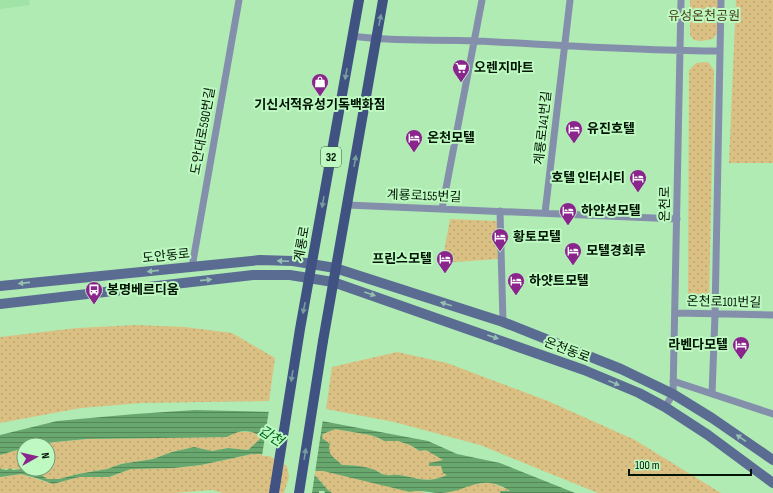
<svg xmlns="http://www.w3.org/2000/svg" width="773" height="493" font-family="'Sofia Sans Condensed','Noto Sans KR',sans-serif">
	<defs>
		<pattern id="grass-dots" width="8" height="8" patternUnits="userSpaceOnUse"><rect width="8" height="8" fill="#dbc084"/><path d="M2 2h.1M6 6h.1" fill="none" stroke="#baa470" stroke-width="1.8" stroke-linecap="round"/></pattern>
		<pattern id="water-rules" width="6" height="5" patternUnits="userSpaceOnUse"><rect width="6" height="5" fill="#68a76e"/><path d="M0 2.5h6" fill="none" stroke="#538758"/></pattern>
	</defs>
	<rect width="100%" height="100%" fill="#b0ebb4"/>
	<path fill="#a1e2a6" d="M0 0H29L30 5 0 9Z"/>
	<path fill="url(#grass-dots)" d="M690 0H718L717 33 713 39 701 41 694 40 690 35Z
		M736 0H773V163H729Z
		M708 62 714 70 709 298 706 305 688 303 689 70 696 63Z
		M450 219 497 221 498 259 442 263Z
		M136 325 185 327 232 333 275 358 269 401 141 403 81 408 0 423V337L77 328Z
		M397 352 447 363 548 401 635 440 721 493H598L480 445 394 422 326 409 332 367Z
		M335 429 370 435 379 438 384 441H398L410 445 420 451 426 450 444 460 429 465 441 466 447 475C426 484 419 478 399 475 395 474 390 476 387 475 383 475 379 472 375 470 365 466 352 465 342 465L330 455 328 447 322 438 323 434Z
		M235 432H254L262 437 248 450 228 448 212 451 194 447 172 452 153 459 121 464 107 469 78 474 59 479H47L37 472 22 469H1L0 467V455L24 448V469H48V445H34L38 444 87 439 227 437Z
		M252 454H270L289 465 291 477 286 493H223L212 490 175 493H0V477L21 474 53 484 79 477H109L131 469 174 468 201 465Z
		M311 471H323L427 493H332L328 490Z
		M485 483H492L511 491 500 492 501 493H441L448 492 470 485Z"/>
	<path fill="url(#water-rules)" fill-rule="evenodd" d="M195 410 274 412 428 441 457 454 500 463 575 493H501L499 491H510C480 472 469 492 441 493 430 493 419 489 410 492L323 471H311L328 490 332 493H325L324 491H319V493H286L291 478 289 465 270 454H252L201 465 174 468 131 469 109 477H79L53 484 36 478 21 474 0 477V467L1 469 7 470 10 468 13 470 21 469 37 472 47 479H59L78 474 107 469 121 464 153 459 172 452 194 447 212 451 228 448 248 450 262 437C250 429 239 430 227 437L87 439 24 445V448L0 455V435L57 421 135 414ZM335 429 370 435 379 438 384 441H398L410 445 420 451 426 450 443 460 429 463V466H441L443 473 447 475C426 484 419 478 399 475 395 474 390 476 386 475 383 475 379 472 375 470 365 466 352 465 342 465 336 458 326 455 330 444L322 438 323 434Z"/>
	<path fill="#b0ebb4" d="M269 410 323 419 312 493H284L289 477 287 466 269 456H262Z"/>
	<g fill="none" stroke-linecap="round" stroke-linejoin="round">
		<path stroke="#8490ab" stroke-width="7" d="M353 36C394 42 436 39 477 41 558 45 639 51 720 51
			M347 205 677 219
			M442 209 482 0
			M500 211 503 322
			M545 213 570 0
			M192 267 239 0
			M675 313 773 315
			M673 381 773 414
			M712 394 715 315 721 0
			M665 407 673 394 681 0"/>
		<path stroke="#5b6c93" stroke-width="10" d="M0 286 260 260 293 261 335 268 503 322 621 369 673 394 712 418 773 460
			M0 304 253 275H290L333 282 584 370 639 393 665 407 708 435 773 483"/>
		<path stroke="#3f5281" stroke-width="10" d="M323 341 383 0
			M274 493 300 329 359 0"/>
		<path stroke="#3f5281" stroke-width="10" d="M299 493 323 341"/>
	</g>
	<defs><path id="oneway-solid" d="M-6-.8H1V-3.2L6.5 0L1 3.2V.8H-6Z"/></defs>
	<g fill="#789d9e">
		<use href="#oneway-solid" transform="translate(380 20) rotate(-79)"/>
		<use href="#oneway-solid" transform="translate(346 74) rotate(100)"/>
		<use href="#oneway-solid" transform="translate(355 161) rotate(-80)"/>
		<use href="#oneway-solid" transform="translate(323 202) rotate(100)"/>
		<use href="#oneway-solid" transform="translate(304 308) rotate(101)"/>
		<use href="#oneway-solid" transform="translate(292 376) rotate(99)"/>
		<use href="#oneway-solid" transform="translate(305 454) rotate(-81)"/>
	</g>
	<g fill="#96c1af">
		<use href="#oneway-solid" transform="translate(283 261) rotate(-178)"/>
		<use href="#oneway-solid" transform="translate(153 271) rotate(174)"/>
		<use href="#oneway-solid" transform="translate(206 280) rotate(-6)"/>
		<use href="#oneway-solid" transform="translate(24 283) rotate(174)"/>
		<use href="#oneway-solid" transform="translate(370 294) rotate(19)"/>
		<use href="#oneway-solid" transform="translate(446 304) rotate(-162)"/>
		<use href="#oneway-solid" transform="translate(493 337) rotate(19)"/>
		<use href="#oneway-solid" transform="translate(614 383) rotate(22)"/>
		<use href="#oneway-solid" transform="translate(741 438) rotate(-145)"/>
	</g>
	<defs>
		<symbol id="supermarket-pin" viewBox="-11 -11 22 30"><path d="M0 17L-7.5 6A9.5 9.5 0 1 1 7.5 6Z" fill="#89258c" stroke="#bdf9c1"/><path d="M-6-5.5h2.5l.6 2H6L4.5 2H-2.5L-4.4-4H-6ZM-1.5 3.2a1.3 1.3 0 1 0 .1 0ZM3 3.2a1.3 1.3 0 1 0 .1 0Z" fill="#fff"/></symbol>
		<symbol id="shop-pin" viewBox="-11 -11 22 30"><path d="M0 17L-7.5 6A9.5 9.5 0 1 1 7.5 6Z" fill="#89258c" stroke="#bdf9c1"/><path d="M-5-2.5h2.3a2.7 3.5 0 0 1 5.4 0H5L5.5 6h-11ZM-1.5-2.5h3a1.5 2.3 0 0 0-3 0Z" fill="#fff"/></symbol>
		<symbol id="hotel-pin" viewBox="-11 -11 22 30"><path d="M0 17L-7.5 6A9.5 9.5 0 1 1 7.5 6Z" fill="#89258c" stroke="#bdf9c1"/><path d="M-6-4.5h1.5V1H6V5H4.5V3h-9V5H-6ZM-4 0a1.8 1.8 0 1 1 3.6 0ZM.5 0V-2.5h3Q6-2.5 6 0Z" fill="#fff"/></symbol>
		<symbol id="bus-pin" viewBox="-11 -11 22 30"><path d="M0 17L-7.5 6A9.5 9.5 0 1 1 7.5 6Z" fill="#89258c" stroke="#bdf9c1"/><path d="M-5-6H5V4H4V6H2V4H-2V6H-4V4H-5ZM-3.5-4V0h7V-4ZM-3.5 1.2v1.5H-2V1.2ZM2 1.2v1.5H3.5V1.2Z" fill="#fff"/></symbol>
	</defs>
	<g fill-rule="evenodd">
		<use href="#supermarket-pin" x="451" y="58" width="20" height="27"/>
		<use href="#shop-pin" x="310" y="72" width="20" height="27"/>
		<use href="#hotel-pin" x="564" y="119" width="20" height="27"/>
		<use href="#hotel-pin" x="404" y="128" width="20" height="27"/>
		<use href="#hotel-pin" x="628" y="168" width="20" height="27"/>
		<use href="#hotel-pin" x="558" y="201" width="20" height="27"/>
		<use href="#hotel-pin" x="490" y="227" width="20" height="27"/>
		<use href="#hotel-pin" x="563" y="241" width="20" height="27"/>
		<use href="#hotel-pin" x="435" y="249" width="20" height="27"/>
		<use href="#hotel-pin" x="506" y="271" width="20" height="27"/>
		<use href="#bus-pin" x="84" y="280" width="20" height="27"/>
		<use href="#hotel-pin" x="731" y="335" width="20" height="27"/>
	</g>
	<g text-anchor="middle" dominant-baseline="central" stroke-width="4" stroke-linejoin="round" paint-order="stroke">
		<rect fill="#bdf9c1" stroke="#39593c" stroke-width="1" x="321" y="147" width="20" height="20" rx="3"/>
		<g font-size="12" font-weight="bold" fill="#011403">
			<text x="331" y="157">32</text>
		</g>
		<g font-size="13" fill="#4d3e1c" stroke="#bdf9c1">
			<text x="704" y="16">유성온천공원</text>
		</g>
		<g font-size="13" font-weight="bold" fill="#011403" stroke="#bdf9c1" text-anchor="start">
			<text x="474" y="68">오렌지마트</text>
			<text x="320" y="105" text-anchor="middle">기신서적유성기독백화점</text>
			<text x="587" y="129">유진호텔</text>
			<text x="427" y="138">온천모텔</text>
			<text x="625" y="178" text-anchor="end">호텔 인터시티</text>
			<text x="581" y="211">하얀성모텔</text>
			<text x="513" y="237">황토모텔</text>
			<text x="586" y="251">모텔경회루</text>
			<text x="432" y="259" text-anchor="end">프린스모텔</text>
			<text x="529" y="281">하얏트모텔</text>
			<text x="107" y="290">봉명베르디움</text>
			<text x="728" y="345" text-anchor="end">라벤다모텔</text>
		</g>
		<g font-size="13" fill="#011403" stroke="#bdf9c1">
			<text transform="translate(543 128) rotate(-84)">계룡로141번길</text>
			<text transform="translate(203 131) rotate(-80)">도안대로590번길</text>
			<text transform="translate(424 196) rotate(2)">계룡로155번길</text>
			<text transform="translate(665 204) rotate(-89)">온천로</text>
			<text transform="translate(302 244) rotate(-80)">계룡로</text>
			<text transform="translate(166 256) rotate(-6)">도안동로</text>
			<text transform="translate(724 302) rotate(1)">온천로101번길</text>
			<text transform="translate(567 350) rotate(21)">온천동로</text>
		</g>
		<g font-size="14" font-style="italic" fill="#00671f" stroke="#bdf9c1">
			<text transform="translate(271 436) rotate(32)">갑천</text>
		</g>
	</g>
	<g transform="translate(36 457) rotate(82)"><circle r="19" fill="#bdf9c1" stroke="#729d75"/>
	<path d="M0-3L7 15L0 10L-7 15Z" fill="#89258c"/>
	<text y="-6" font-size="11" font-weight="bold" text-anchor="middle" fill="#011403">N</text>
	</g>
	<path d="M629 469v6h122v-6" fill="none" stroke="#011403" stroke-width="2"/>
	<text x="635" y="469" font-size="12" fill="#011403" stroke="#bdf9c1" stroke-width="3" paint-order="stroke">100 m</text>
</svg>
